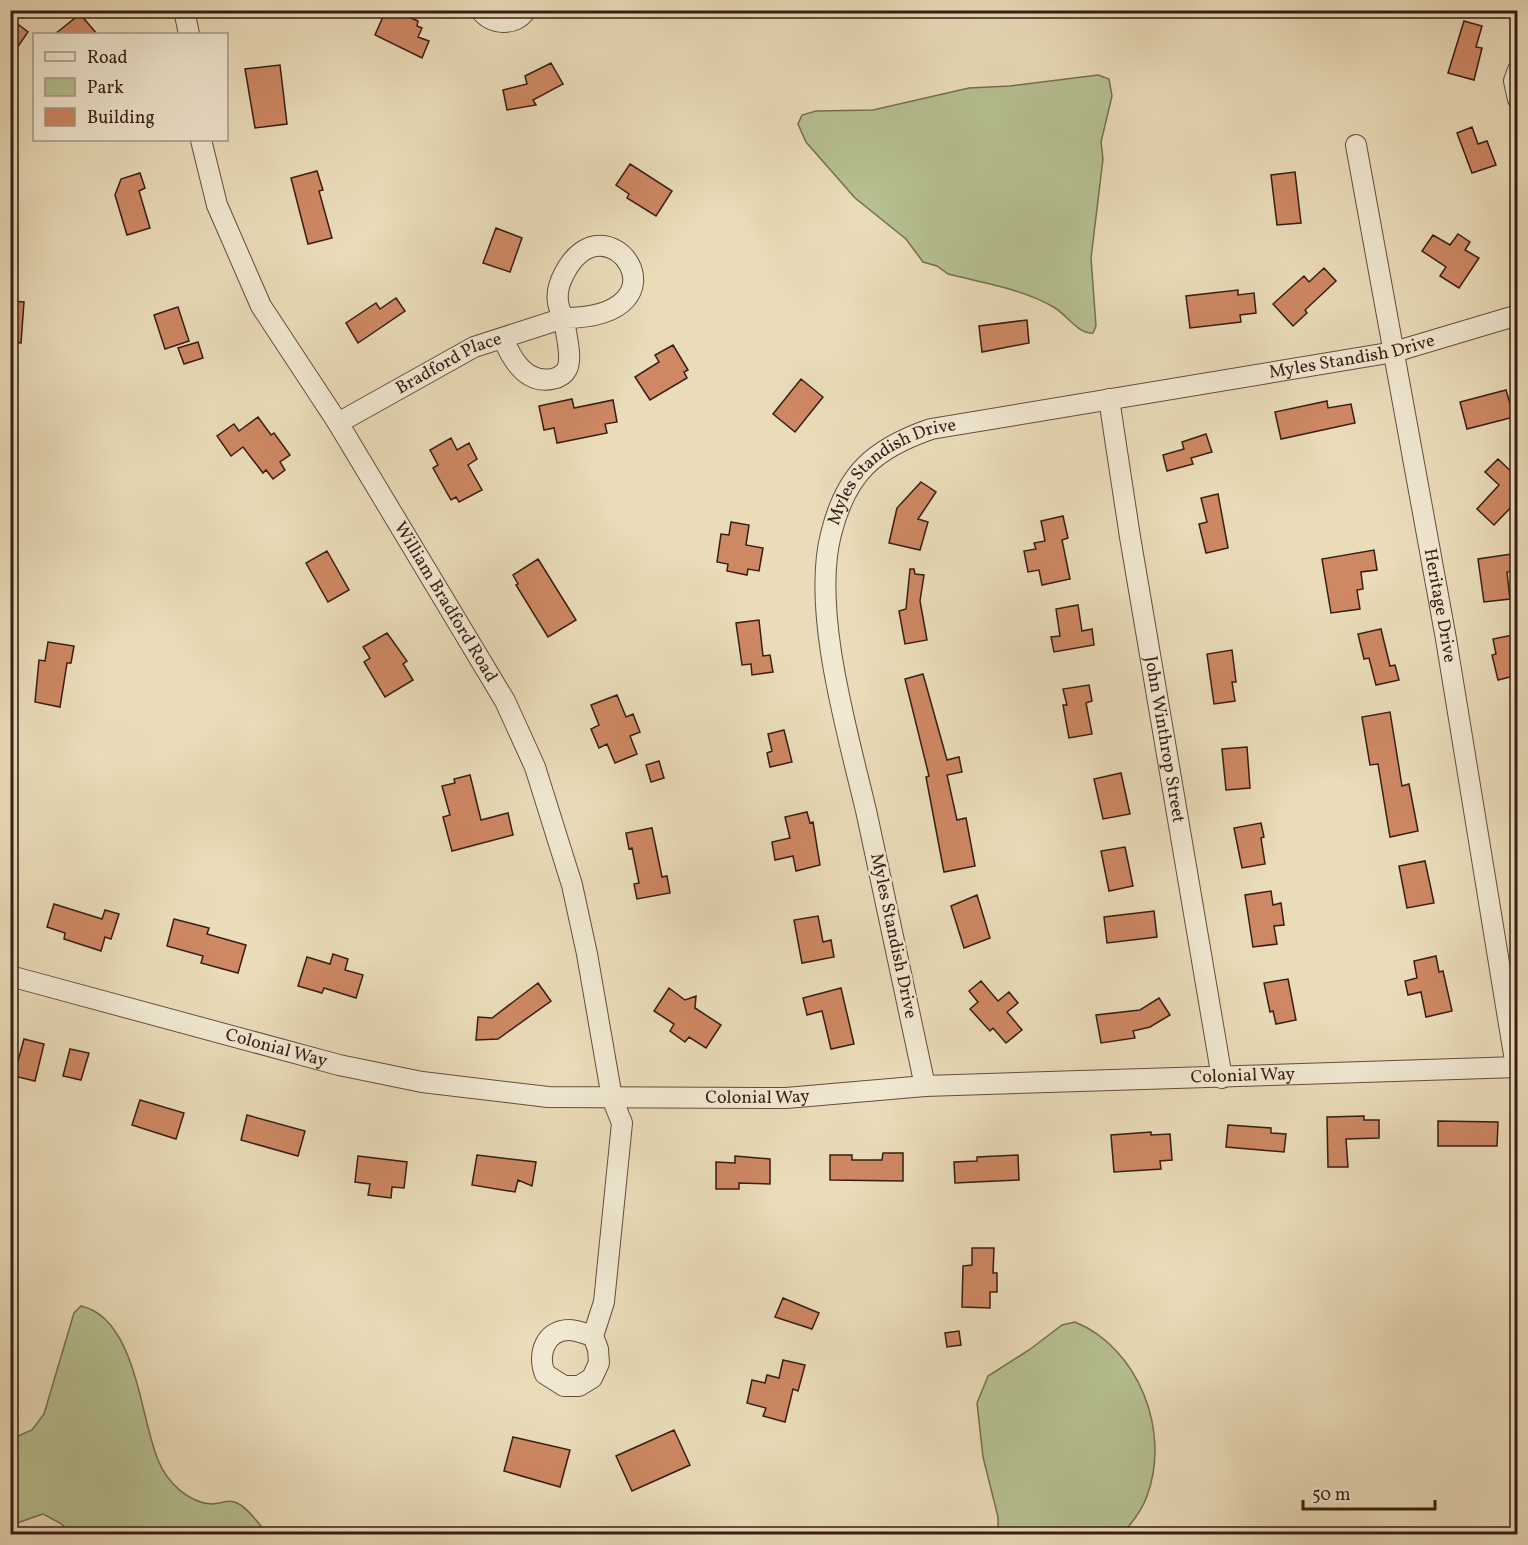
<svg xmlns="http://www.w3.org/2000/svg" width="1528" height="1545" font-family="Vollkorn,serif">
	<rect width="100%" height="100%" fill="#eadcb9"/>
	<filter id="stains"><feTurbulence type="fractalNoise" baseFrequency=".00333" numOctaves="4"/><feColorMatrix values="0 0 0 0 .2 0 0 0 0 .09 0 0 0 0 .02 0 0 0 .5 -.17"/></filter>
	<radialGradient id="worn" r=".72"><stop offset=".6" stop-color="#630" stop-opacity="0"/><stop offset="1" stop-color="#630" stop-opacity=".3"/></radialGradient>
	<path fill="#b6c090" stroke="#766e52" stroke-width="1.5" d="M1098 75 1109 79 1112 96 1101 142 1103 159 1091 258 1096 326 1093 333C1079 335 1067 315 1055 308 1023 289 984 283 948 274L937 266 923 262 906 239 855 198 806 142 798 124 802 115 816 111 873 110 969 88 1010 86Z
		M81 1306C136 1318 140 1417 158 1460 167 1482 188 1503 212 1504 222 1504 229 1498 239 1504 251 1511 259 1524 267 1534H73L60 1523 43 1514 11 1525V1439L32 1430 44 1414 74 1313Z
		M1075 1322C1139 1348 1171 1432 1147 1496 1142 1511 1132 1523 1122 1534H998V1517L983 1457 977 1403 988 1376 1029 1350 1062 1325Z"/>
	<path fill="#ce8864" stroke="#371d13" stroke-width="1.5" d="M386 10H402V14L418 21 417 26 422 28 418 37 429 41 422 58 375 35Z
		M80 14 97 34H55Z
		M10 18 28 32 10 58Z
		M1464 21 1482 26 1476 47 1482 48 1474 80 1448 73Z
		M551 63 563 84 533 100 536 105 507 110 503 90 527 84 525 76Z
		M280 65 287 124 255 128 245 69Z
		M1472 127 1478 144 1487 141 1496 165 1472 173 1457 133Z
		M630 164 672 191 656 216 627 198 629 194 616 185Z
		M317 171 323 190 319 191 332 238 308 244 291 178Z
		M1295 172 1301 223 1277 225 1271 175Z
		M140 173 145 188 139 191 150 228 127 235 115 195 121 179Z
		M496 228 522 238 510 272 483 263Z
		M1458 234 1470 242 1465 250 1479 258 1459 288 1440 276 1446 267 1422 251 1433 235 1450 245Z
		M1324 268 1336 281 1305 310 1307 313 1293 326 1273 304 1304 276 1309 282Z
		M1238 290V295L1254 293 1256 313 1240 315 1241 322 1190 328 1186 296Z
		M396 298 405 311 358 343 346 323 376 303 380 309Z
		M10 301 24 302 21 343 10 342Z
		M178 307 189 341 165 349 154 315Z
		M1027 320 1029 343 982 352 979 326Z
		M198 342 203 358 184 364 178 348Z
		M673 345 688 370 684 372 687 378 650 400 635 377 659 362 655 355Z
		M801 379 823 397 795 432 773 414Z
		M1506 390 1514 417 1467 429 1460 402Z
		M572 399 574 408 613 400 617 422 605 424 607 433 557 443 554 428 544 430 539 406Z
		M1327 401 1328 408 1351 404 1355 423 1281 439 1275 412Z
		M258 417 271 435 274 433 290 455 280 462 285 470 273 479 266 470 263 473 243 447 231 456 217 436 234 424 239 431Z
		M1206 434 1212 452 1191 458 1193 464 1167 471 1163 455 1184 449 1182 442Z
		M451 438 457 450 469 443 477 459 468 465 482 490 459 502 456 497 451 500 433 468 438 465 430 450Z
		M1498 459 1518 478V500L1494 525 1477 509 1499 485 1485 472Z
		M921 482 936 492 918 519 928 522 920 550 889 543 897 508Z
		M1218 494 1228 548 1206 553 1199 524 1207 522 1201 498Z
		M1063 516 1068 538 1062 540 1070 579 1042 585 1039 570 1028 572 1024 551 1036 549 1034 543 1045 541 1041 521Z
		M731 522 749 525 746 545 763 548 759 571 748 569 747 575 727 571 728 564 717 562 721 534 729 535Z
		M1374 550 1377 570 1361 572 1363 589 1357 590 1360 609 1331 613 1322 559Z
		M327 551 349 590 328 602 306 563Z
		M1518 553V570L1507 572 1510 599 1484 602 1478 559Z
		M538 559 576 620 548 637 516 585 518 584 513 575Z
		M910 569H914L915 574 924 575 920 601 927 640 905 644 899 611 906 609Z
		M1078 605 1082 631 1092 629 1094 645 1054 652 1051 637 1060 636 1056 609Z
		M759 620 763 656 770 655 773 672 752 675 751 664 742 665 736 623Z
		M1381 629 1390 666 1395 665 1399 680 1376 685 1369 658 1364 659 1358 634Z
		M387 633 407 661 403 664 413 680 385 697 364 662 370 658 363 647Z
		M1518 634V675L1498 680 1492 655 1496 654 1493 639Z
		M48 642 74 646 71 663H67L60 707 35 702 39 660 45 661Z
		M1232 650 1236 682H1232L1235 701 1214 704 1207 654Z
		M923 674 947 760 959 757 962 772 947 775 957 820 966 818 975 866 944 872 926 777 929 776 905 679Z
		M1089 685 1092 701 1086 703 1092 734 1069 738 1063 705H1067L1063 689Z
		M617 695 626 717 633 714 640 732 630 736 637 754 615 763 607 744 599 748 591 729 599 725 591 705Z
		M1390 712 1402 786 1409 784 1418 831 1390 837 1378 764 1370 765 1362 717Z
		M784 730 792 762 770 767 767 753 772 751 768 734Z
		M1247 747 1250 788 1226 790 1222 749Z
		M659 761 664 778 651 782 646 765Z
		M1121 773 1130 814 1103 819 1094 779Z
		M470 775 481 820 508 813 513 835 452 851 443 817 450 815 442 786 455 783 454 779Z
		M807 812 810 823 813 822 820 865 796 871 793 856 775 860 772 842 790 838 785 817Z
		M1261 823 1264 837 1261 838 1265 864 1242 868 1234 828Z
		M652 828 662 877 667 876 670 893 637 899 634 884 639 883 632 848 629 849 626 833Z
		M1125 847 1133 886 1109 891 1101 851Z
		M1425 861 1434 903 1407 908 1399 866Z
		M1271 891 1273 905 1281 903 1284 925 1274 926 1277 944 1253 947 1245 895Z
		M977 895 990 938 964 948 951 906Z
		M54 904 102 919 105 910 119 914 111 939 105 937 101 951 64 939 65 933 47 927Z
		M1154 911 1157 937 1107 943 1104 917Z
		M818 916 823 942 831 940 834 957 802 963 794 920Z
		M174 919 209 928 207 934 246 945 238 973 201 963 203 956 167 946Z
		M333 954 348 959 345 970 363 975 356 998 324 988 322 993 298 986 307 957 330 964Z
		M1436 956 1439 972 1443 971 1452 1011 1426 1017 1421 992 1408 995 1405 981 1417 978 1414 961Z
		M1288 979 1296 1020 1276 1024 1273 1011 1270 1012 1264 983Z
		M981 981 998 1001 1009 992 1018 1003 1007 1012 1022 1030 1006 1043 993 1028 990 1031 970 1009 978 1002 969 991Z
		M538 983 551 1001 498 1039 476 1040 478 1017 492 1018Z
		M669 988 685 1000 696 996 695 1008 721 1025 706 1048 689 1037 685 1042 670 1031 674 1024 654 1011Z
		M841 988 854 1044 831 1049 822 1011 807 1015 803 998Z
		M1159 998 1170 1015 1150 1027 1133 1031 1135 1038 1101 1043 1096 1015 1140 1010Z
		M24 1039 44 1044 35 1081 14 1076Z
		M70 1049 89 1053 81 1080 63 1076Z
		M140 1100 184 1113 176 1139 132 1125Z
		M247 1115 305 1131 298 1156 241 1140Z
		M1364 1116V1120H1379V1138L1346 1139 1348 1167H1328L1327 1117Z
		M1438 1121 1498 1122 1497 1146H1438Z
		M1228 1125 1271 1128V1133L1286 1134 1284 1152 1226 1147Z
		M1151 1132V1135L1170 1134 1172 1160 1160 1161 1161 1169 1114 1172 1111 1135Z
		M883 1153H903V1181L830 1180V1155H852V1160H882Z
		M477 1155 536 1162 532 1186 518 1180 515 1192 472 1185Z
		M1018 1155 1019 1180 955 1183 954 1162 977 1161V1157Z
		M358 1156 407 1162 404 1188 392 1187 391 1198 368 1195 370 1184 355 1182Z
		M735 1156 770 1159V1184L739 1183V1189H716V1162L735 1163Z
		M972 1248H994L993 1273H997V1292H990V1308L962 1307 963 1266 972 1265Z
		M783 1298 819 1313 812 1329 775 1317Z
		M959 1331 961 1345 947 1347 945 1333Z
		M783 1360 805 1365 798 1391 793 1389 785 1422 763 1416 766 1408 747 1403 752 1380 765 1383 767 1375 779 1378Z
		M674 1430 690 1465 632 1491 616 1456Z
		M513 1437 570 1450 560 1487 504 1471Z"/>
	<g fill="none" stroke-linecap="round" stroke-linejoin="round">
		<defs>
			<g id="street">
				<path d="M184 10 189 34"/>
				<path d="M480 10C492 25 515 27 526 10"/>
				<path d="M1518 70 1514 81 1518 99"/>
				<path id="s1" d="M201 140 217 205 261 306 338 423 505 701 535 767 572 885 587 954 612 1098 622 1123 604 1302 593 1336 598 1349 599 1363 592 1378 579 1386H564L545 1374C537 1355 545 1330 569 1330 577 1330 585 1334 593 1336"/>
				<path id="s2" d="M1356 145 1446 639 1516 1067"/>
				<path id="s3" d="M1109 399 1130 537 1222 1078"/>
				<path id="s4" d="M338 423 474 347 564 318C555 304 556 289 564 274 606 191 696 317 564 318 565 332 573 357 567 369 564 375 557 378 552 379 525 384 511 358 503 338"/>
				<path id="s5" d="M10 976 339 1065 422 1082 548 1097 786 1098 925 1086 1518 1067"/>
				<path id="s6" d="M925 1086C906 996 887 906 867 815 849 737 811 612 831 534 846 474 873 449 931 429L1394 352 1518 315"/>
			</g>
		</defs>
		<use href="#street" stroke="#644d3c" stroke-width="22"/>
		<use href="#street" stroke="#f1e8d2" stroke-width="20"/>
	</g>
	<g text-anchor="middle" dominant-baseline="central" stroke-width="5" stroke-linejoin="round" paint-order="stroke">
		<g font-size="18" fill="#371d13" stroke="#f1e8d2">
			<text stroke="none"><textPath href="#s6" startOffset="1143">Myles Standish Drive</textPath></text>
			<text stroke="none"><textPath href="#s4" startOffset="126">Bradford Place</textPath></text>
			<text stroke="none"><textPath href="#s6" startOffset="657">Myles Standish Drive</textPath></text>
			<text stroke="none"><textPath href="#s1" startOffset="526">William Bradford Road</textPath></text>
			<text stroke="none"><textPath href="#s2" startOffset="468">Heritage Drive</textPath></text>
			<text stroke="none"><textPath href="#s3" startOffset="345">John Winthrop Street</textPath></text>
			<text transform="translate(893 936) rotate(78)">Myles Standish Drive</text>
			<text stroke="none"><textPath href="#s5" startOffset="276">Colonial Way</textPath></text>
			<text stroke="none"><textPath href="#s5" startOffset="1248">Colonial Way</textPath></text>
			<text stroke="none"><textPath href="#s5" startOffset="762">Colonial Way</textPath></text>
		</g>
	</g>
	<rect width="1528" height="1545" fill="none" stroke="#eadcb9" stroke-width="36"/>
	<rect x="12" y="12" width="1504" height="1521" fill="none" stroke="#371d13" stroke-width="3"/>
	<rect x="18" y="18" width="1492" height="1509" fill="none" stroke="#371d13" stroke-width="1.5"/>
	<rect x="33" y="33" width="195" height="108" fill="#f1e8d2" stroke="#a79786" stroke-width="1.5"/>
	<rect x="45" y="52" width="30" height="9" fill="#f1e8d2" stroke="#a79786" stroke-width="1.5"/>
	<text x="87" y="63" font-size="18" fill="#371d13">Road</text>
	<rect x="45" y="78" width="30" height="18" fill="#b6c090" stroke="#a79786" stroke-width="1.5"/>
	<text x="87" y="93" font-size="18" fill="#371d13">Park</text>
	<rect x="45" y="108" width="30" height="18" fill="#ce8864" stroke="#a79786" stroke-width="1.5"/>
	<text x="87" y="123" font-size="18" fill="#371d13">Building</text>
	<path d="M1303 1500v9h132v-9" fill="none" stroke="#371d13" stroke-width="3"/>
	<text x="1312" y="1500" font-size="18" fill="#371d13" stroke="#f1e8d2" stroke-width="4.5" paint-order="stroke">50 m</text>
	<rect width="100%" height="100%" filter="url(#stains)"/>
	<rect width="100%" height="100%" fill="url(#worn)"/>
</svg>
